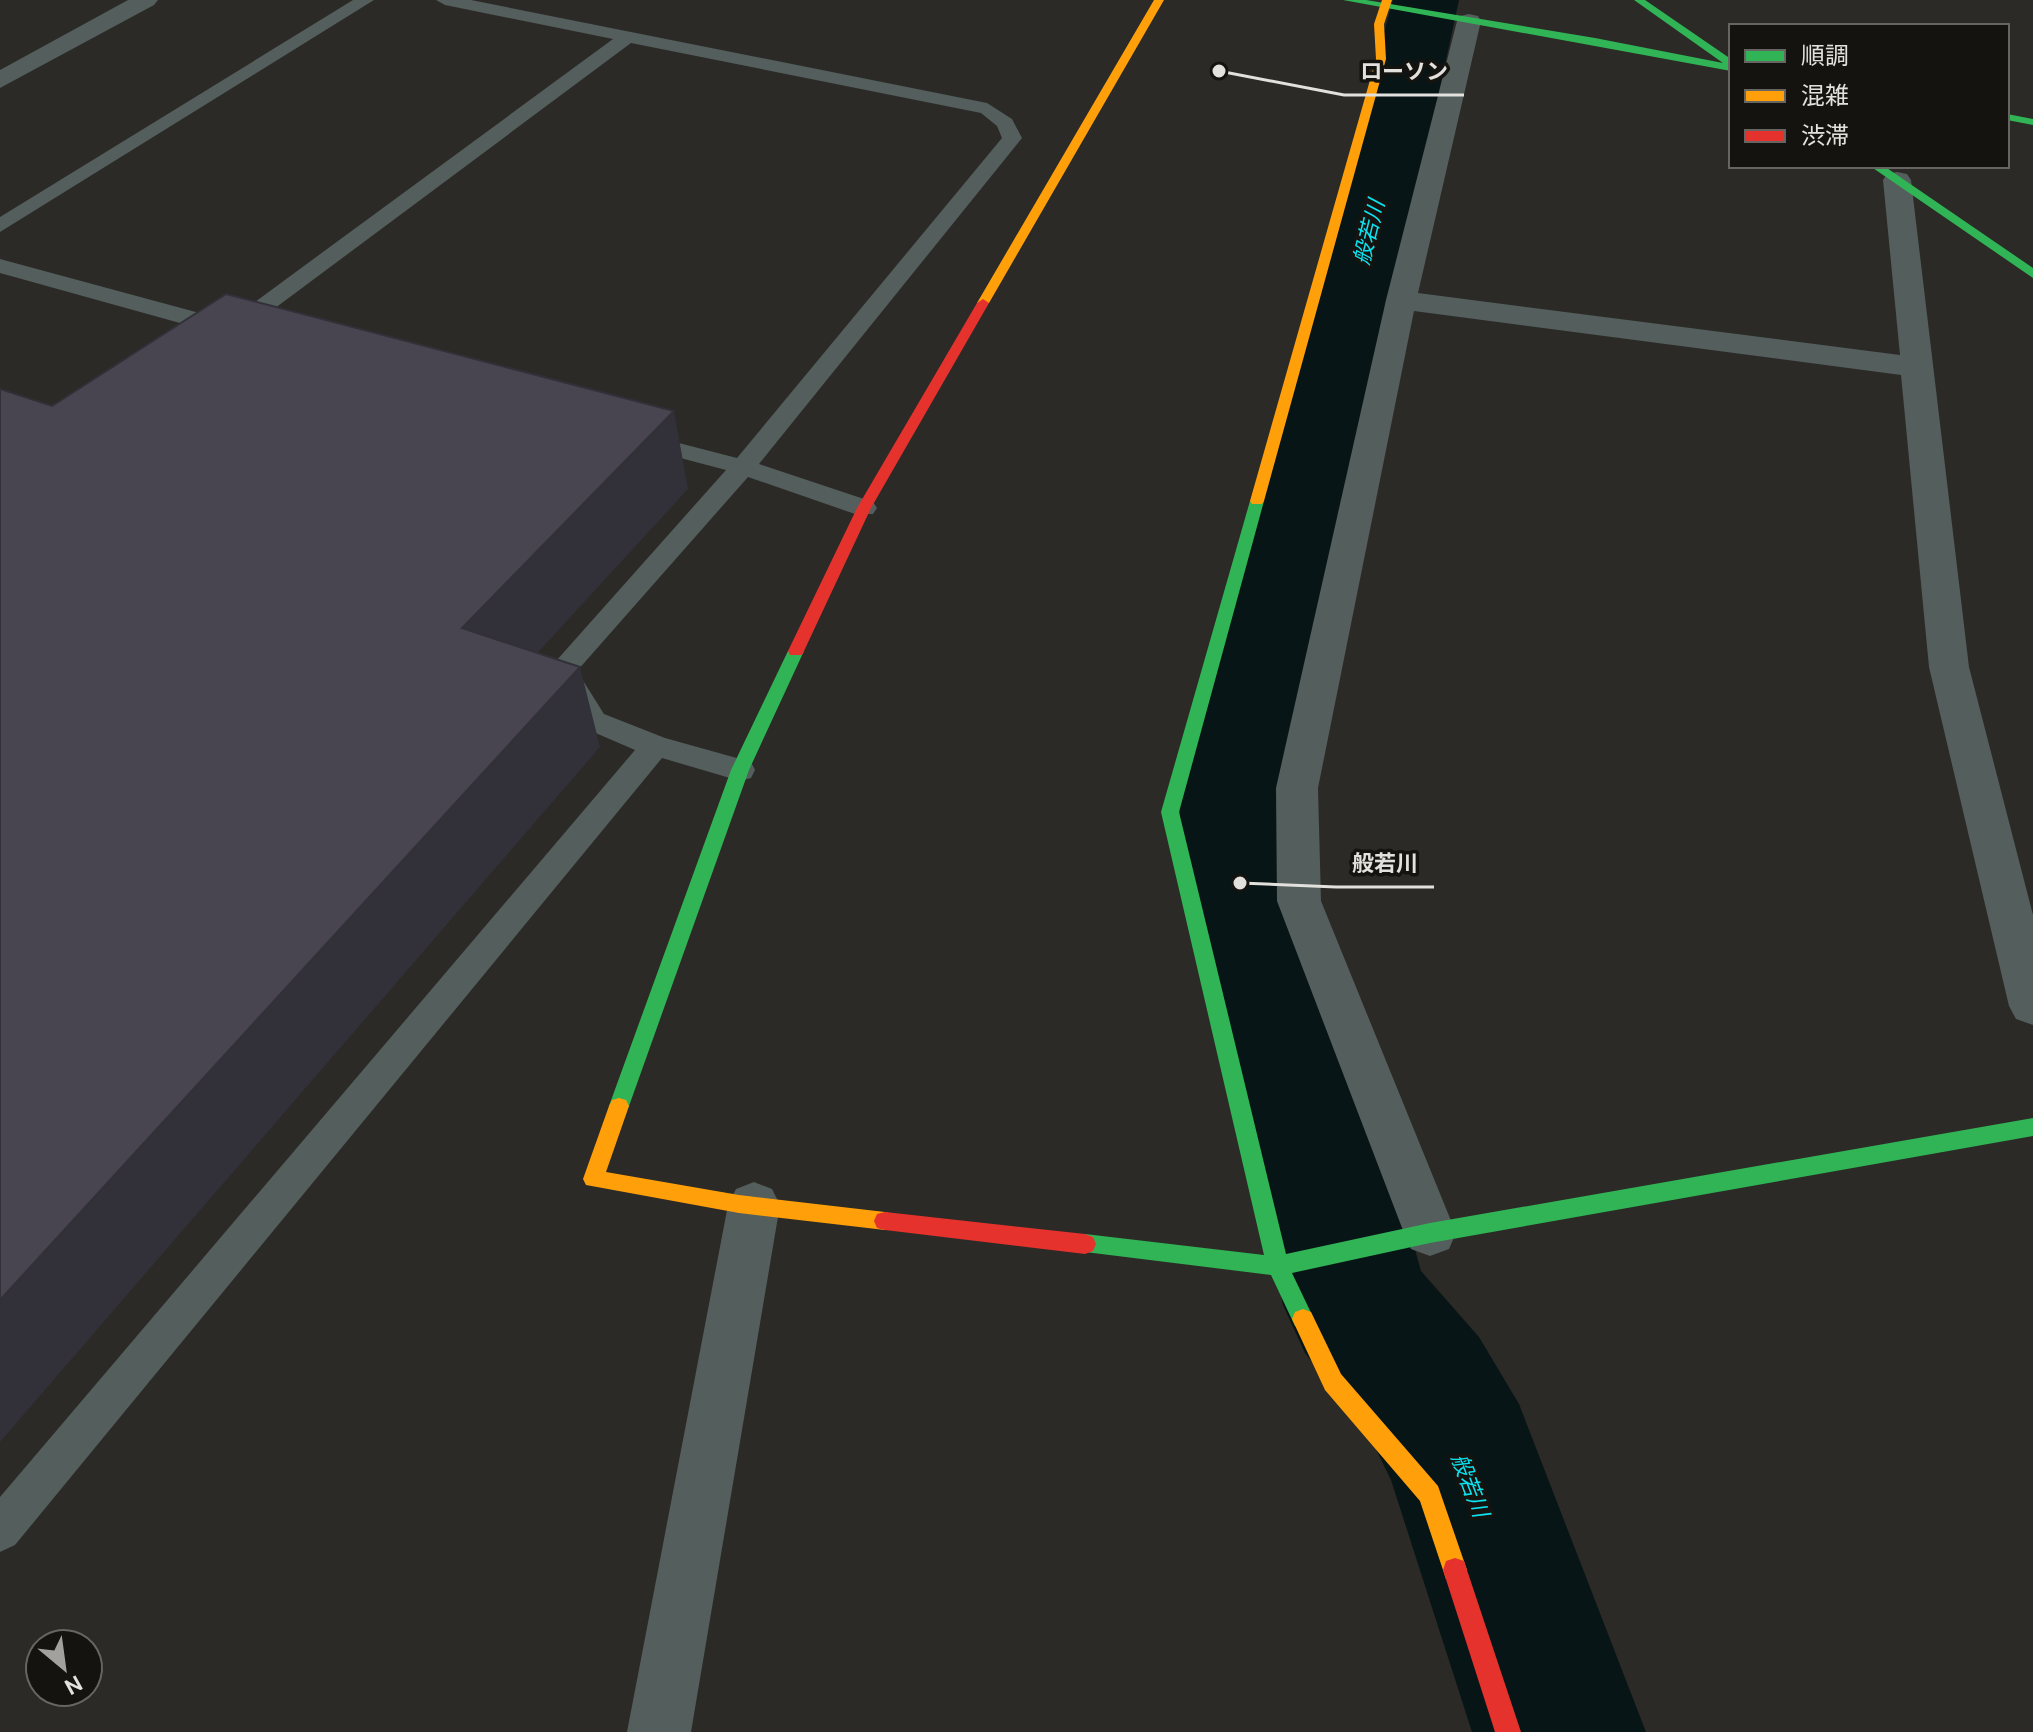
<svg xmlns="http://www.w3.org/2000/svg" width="2033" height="1732" font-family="Ubuntu,'Noto Sans JP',sans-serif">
	<rect width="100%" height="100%" fill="#2b2a26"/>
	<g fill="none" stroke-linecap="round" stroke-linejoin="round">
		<path fill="#081516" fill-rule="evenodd" d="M1393 0H1459L1295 758 1301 883 1378 1116 1421 1271 1479 1337 1519 1404 1646 1732H1472L1391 1480 1371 1439 1305 1353 1283 1305 1242 1116 1179 883 1181 758Z"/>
		<path fill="#535e5d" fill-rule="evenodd" d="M353 0H374L0 232V217Z
			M436 0H471L987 103 1012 119 1022 138 759 464 873 502 877 508 873 514H855L748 477 577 671 604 714 665 738 751 762 755 770 751 778 740 781 662 758 15 1545 0 1552V1497L635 750 584 728 548 670 726 470 631 445 628 440 631 435 640 433 737 458 1002 138 997 126 981 113 631 43 239 335H223L0 273V259L229 321 613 39 445 5Z"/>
		<path fill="#535e5d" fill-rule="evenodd" d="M128 0H158L154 5 0 88V70Z
			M1469 14 1478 16 1481 21 1418 293 1900 355 1883 180 1887 174 1897 172 1907 174 1911 180 1969 667 2033 915V1025L2016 1019 2009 1006 1929 667 1901 375 1414 311 1318 788 1321 901 1456 1233 1449 1249 1430 1256 1411 1249 1404 1233 1277 901 1276 788 1386 300 1457 21 1460 16Z
			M754 1182 772 1189 780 1205 691 1732H627L728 1205 736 1189Z"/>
		<path fill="#30b455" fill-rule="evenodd" d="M1343 0H1366L1595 38 1723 63 1634 0H1645L1731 59V71Z
			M2007 114 2033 119V125L2007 120Z
			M1870 166H1884L2033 268V278Z
			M1257 497 1264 501 1179 812 1286 1254 1430 1223 2033 1118V1136L1430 1243 1292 1273 1314 1319 1311 1326 1303 1329 1295 1326 1271 1275 1077 1251 1074 1244 1077 1237 1085 1234 1264 1255 1161 812 1250 501Z
			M796 646 804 651 749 770 629 1106 626 1112 619 1114 612 1112 609 1106 731 770 788 651Z"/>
		<path fill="#ff9f0a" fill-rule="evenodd" d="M1154 0H1164L989 303 979 306 977 303Z
			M1382 0H1392L1384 24 1386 59 1264 501 1262 504H1252L1250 501 1376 59 1374 24Z
			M619 1098 626 1100 629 1106 606 1172 739 1195 885 1212 893 1214 896 1221 893 1228 885 1230 739 1213 586 1185 583 1179 609 1106 612 1100Z
			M1303 1309 1311 1312 1341 1374 1438 1486 1467 1570 1464 1579 1455 1582 1446 1579 1420 1501 1325 1390 1292 1319 1295 1312Z"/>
		<path fill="#e5322d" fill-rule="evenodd" d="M983 299 989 303 871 508 804 651 802 655H790L788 651 857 508 977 303Z
			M885 1212 1085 1234 1093 1237 1096 1244 1093 1251 1085 1254 885 1230 877 1228 874 1221 877 1214Z
			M1455 1558 1464 1561 1521 1732H1495L1443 1570 1446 1561Z"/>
	</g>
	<path fill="#323038" d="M674 411 688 489 487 708 462 628Z
		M580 667 600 747 0 1442V1300Z"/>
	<path fill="#484450" stroke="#323038" stroke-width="2" d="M226 294 674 411 462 628 580 667 0 1300V389L52 406Z"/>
	<g text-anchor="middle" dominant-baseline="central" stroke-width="7" stroke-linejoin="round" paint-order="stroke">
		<g font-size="22" font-style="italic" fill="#0be3f1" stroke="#141310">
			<text transform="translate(1368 232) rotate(-76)">般若川</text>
			<text transform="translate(1471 1485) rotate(69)">般若川</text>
		</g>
	</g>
	<path fill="none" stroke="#e2e1dd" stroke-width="3" d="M1219 71L1344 95H1464M1240 883L1336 887H1434"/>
	<g fill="#e2e1dd" stroke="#141310" stroke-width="3">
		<circle cx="1219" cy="71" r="8"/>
		<circle cx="1240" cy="883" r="8"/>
	</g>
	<g font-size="22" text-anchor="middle" font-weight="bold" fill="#e2e1dd" stroke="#141310" stroke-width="7" stroke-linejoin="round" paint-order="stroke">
		<text x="1404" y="79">ローソン</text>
		<text x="1385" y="871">般若川</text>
	</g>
	<rect x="1729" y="24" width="280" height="144" fill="#141310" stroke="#666562" stroke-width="2"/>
	<rect x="1745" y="50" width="40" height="12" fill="#30b455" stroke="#666562" stroke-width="2"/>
	<text x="1801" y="64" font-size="24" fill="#e2e1dd">順調</text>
	<rect x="1745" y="90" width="40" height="12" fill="#ff9f0a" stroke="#666562" stroke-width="2"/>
	<text x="1801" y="104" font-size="24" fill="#e2e1dd">混雑</text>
	<rect x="1745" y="130" width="40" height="12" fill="#e5322d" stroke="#666562" stroke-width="2"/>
	<text x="1801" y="144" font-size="24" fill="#e2e1dd">渋滞</text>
	<g transform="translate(64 1668) rotate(151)"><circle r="38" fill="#141310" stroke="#666562" stroke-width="2"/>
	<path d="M0-6L14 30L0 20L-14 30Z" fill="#a2a19d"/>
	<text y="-12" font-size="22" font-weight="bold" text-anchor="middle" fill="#e2e1dd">N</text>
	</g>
</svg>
